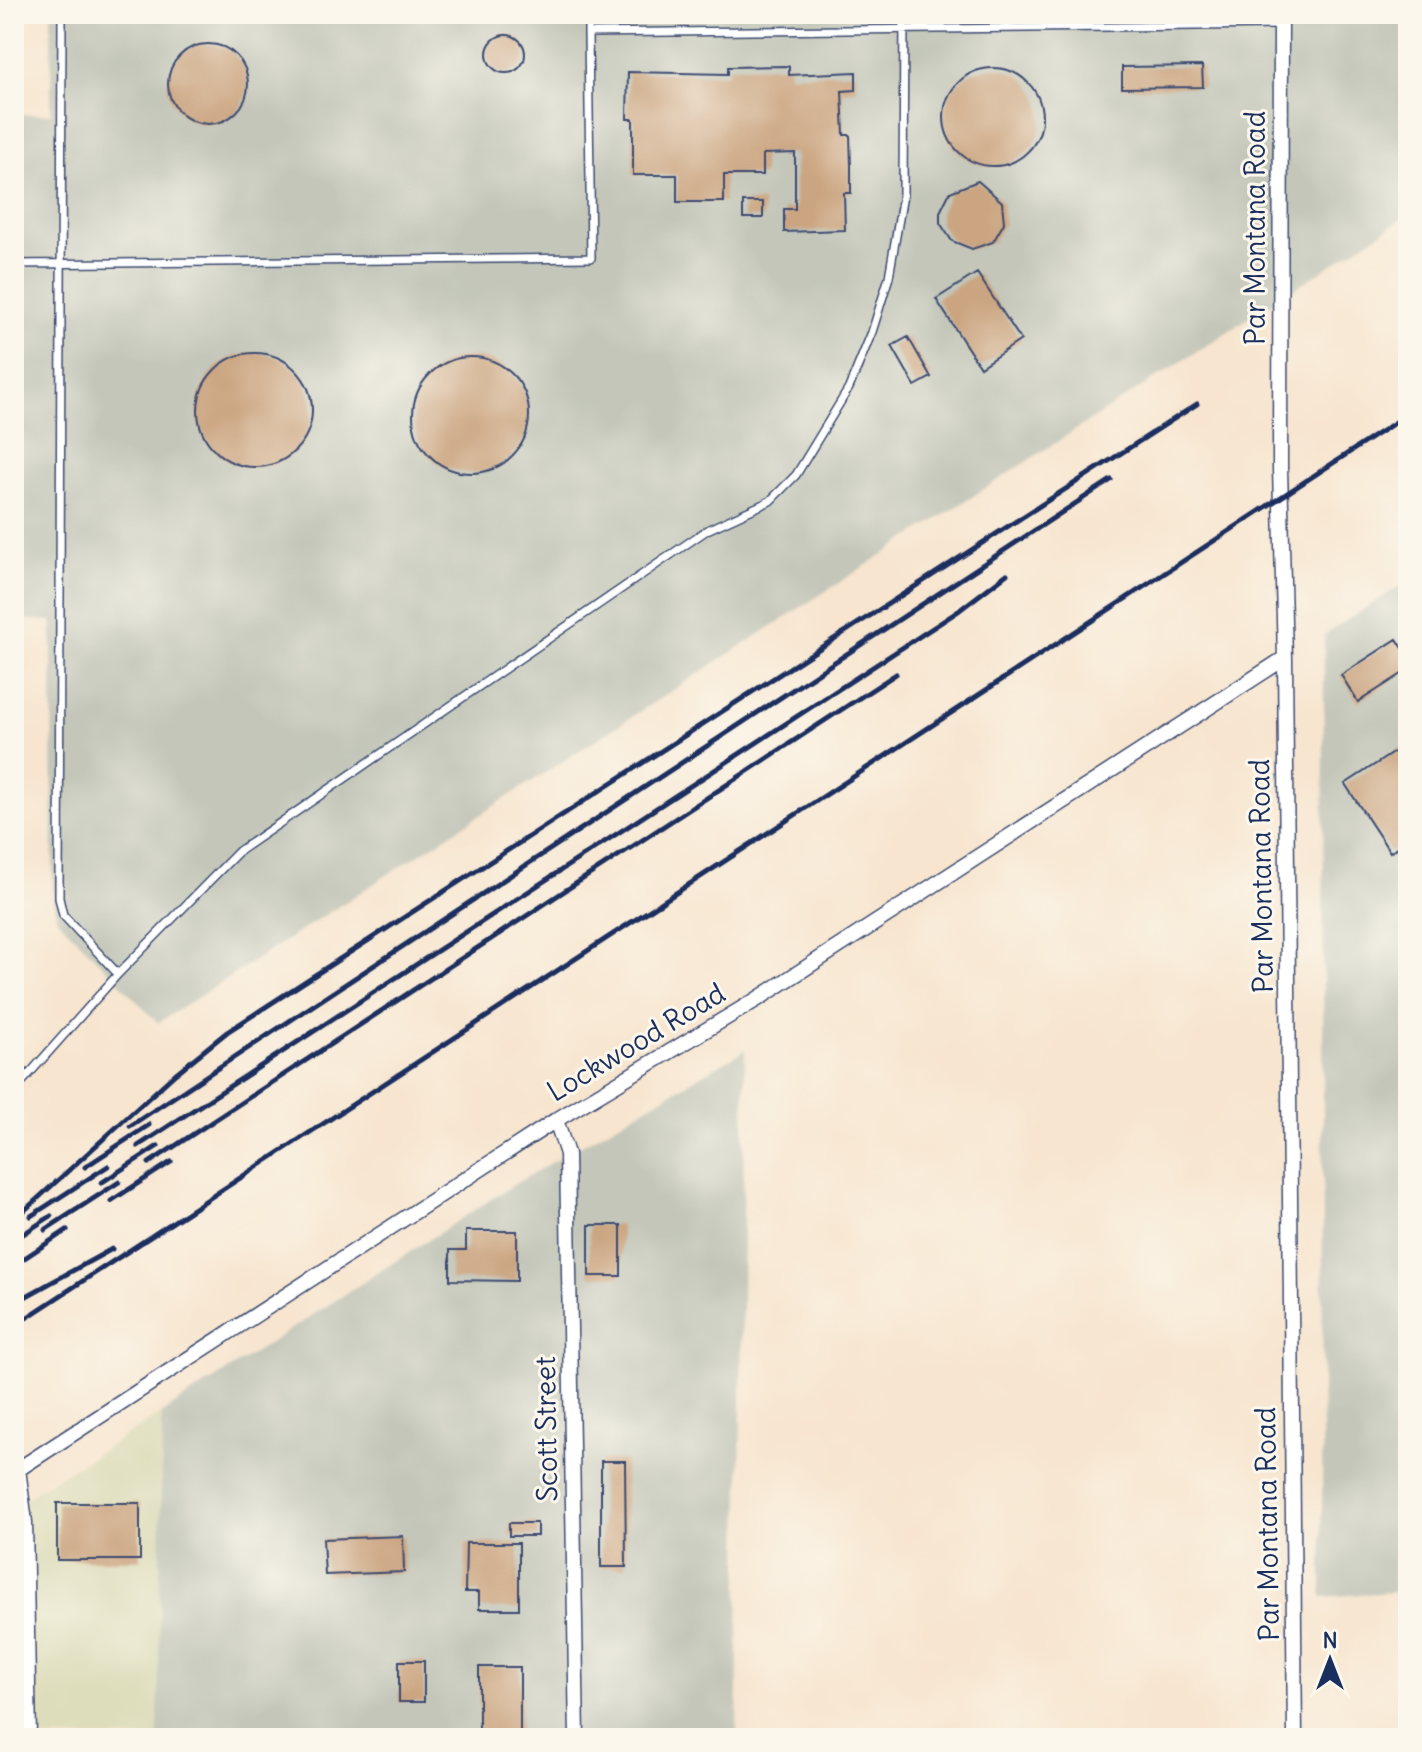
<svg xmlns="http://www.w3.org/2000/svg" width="1422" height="1752" font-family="Delius,sans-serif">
	<rect width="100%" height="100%" fill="#fbf7ec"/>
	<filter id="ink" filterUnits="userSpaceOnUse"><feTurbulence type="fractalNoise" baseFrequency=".0125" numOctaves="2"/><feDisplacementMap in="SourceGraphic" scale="16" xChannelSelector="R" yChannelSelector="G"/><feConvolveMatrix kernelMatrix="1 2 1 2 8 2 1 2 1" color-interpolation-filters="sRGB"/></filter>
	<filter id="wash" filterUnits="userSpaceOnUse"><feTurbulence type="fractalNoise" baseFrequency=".006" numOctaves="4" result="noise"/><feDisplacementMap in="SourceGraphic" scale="32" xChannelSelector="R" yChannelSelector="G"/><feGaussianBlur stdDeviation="1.8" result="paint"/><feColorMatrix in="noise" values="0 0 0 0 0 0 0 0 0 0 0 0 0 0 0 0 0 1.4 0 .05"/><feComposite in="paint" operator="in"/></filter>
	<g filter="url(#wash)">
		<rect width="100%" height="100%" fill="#f7e5cf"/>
		<path fill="#deddbb" d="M162 1413 158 1738H14V1505Z"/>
		<path fill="#c3c6b9" d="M51 14H1408V215L158 1023 57 918 53 900 52 621 14 619V115L51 114Z
			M1408 581V1591L1322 1597 1324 635Z
			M745 1050 737 1738H158L162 1413 513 1185Z"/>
		<g id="blocks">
			<path fill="#cba581" d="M487 54a19 19 0 1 1 38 0a19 19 0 1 1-38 0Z
				M168 84a40 40 0 1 1 80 0a40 40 0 1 1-80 0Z
				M789 66V75L856 72V90L842 91 844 135H850L851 167V193H844L845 230 784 232V209H795V153L763 154V175H724V202H677V175H633V119H627L628 72 728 74V67Z
				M1202 66 1203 87 1122 88V67Z
				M944 117a49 49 0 1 1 98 0a49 49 0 1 1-98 0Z
				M978 181 1002 202 1004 223 993 242 972 249 952 241 940 223V212L950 192Z
				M743 202H763V218H743Z
				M977 273 1021 340 980 367 936 299Z
				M908 337 931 377 915 386 892 346Z
				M198 410a57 57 0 1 1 114 0a57 57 0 1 1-114 0Z
				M413 415a58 58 0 1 1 116 0a58 58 0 1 1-116 0Z
				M1397 639 1408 656V670L1358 702 1341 675Z
				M1408 743V840L1390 852 1345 784Z
				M589 1225H621V1276H589Z
				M466 1231H517V1281L450 1280V1250H466Z
				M601 1461H625L626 1567H601Z
				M57 1503H140V1560H57Z
				M509 1523H537V1536H509Z
				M403 1536 404 1572 325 1575 323 1539Z
				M466 1543H519V1609H479V1592H465Z
				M399 1661H424V1702H399Z
				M479 1667H520V1738H479Z"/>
		</g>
	</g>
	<g filter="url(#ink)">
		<use href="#blocks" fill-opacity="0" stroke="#3c4a6f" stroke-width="2"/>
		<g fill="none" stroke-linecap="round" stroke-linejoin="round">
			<defs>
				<path id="lane" d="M62 14 59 898 63 915 118 974
					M588 33V14
					M14 264 591 258 588 33 1280 25
					M14 1091 118 974 239 851 707 530 770 501 796 475 849 388 872 332 889 277 903 195 904 14"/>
				<path id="street" d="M1281 14 1280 468 1285 658 1295 1738
					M556 1120 567 1154 577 1738
					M18 1469 25 1522 29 1738
					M14 1472 556 1120 756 1000 1285 658"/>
			</defs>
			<use href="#lane" stroke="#3c4a6f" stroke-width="10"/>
			<use href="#street" stroke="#3c4a6f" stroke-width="17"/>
			<use href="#lane" stroke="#fff" stroke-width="7"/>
			<use href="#street" stroke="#fff" stroke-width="14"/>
			<path stroke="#1b2f5e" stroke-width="5" d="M130 1126 1111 480
				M138 1146 957 612 1007 574
				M149 1163 896 674
				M85 1167 149 1125
				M101 1183 158 1146
				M111 1201 171 1162
				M31 1216 108 1166
				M14 1220 175 1074 227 1032 1197 404
				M45 1230 119 1182
				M14 1240 51 1216
				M14 1265 67 1230
				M14 1303 112 1249
				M14 1326 1408 414"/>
		</g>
	</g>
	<g text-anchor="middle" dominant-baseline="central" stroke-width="6" stroke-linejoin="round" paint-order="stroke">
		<g font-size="28" fill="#1b2f5e" stroke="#fbf7ec">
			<text transform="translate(1255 228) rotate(-90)">Par Montana Road</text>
			<text transform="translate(1261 876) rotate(-91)">Par Montana Road</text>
			<text transform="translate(636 1042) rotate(-31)">Lockwood Road</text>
			<text transform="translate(546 1429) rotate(-91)">Scott Street</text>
			<text transform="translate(1267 1524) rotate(-91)">Par Montana Road</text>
		</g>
	</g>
	<rect width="1422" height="1752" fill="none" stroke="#fbf7ec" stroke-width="48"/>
	<g transform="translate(1330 1660)" stroke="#fbf7ec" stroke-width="6" paint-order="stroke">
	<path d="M0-6L14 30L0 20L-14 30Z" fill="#1b2f5e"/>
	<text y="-12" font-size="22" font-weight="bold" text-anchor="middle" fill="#1b2f5e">N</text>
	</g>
</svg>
